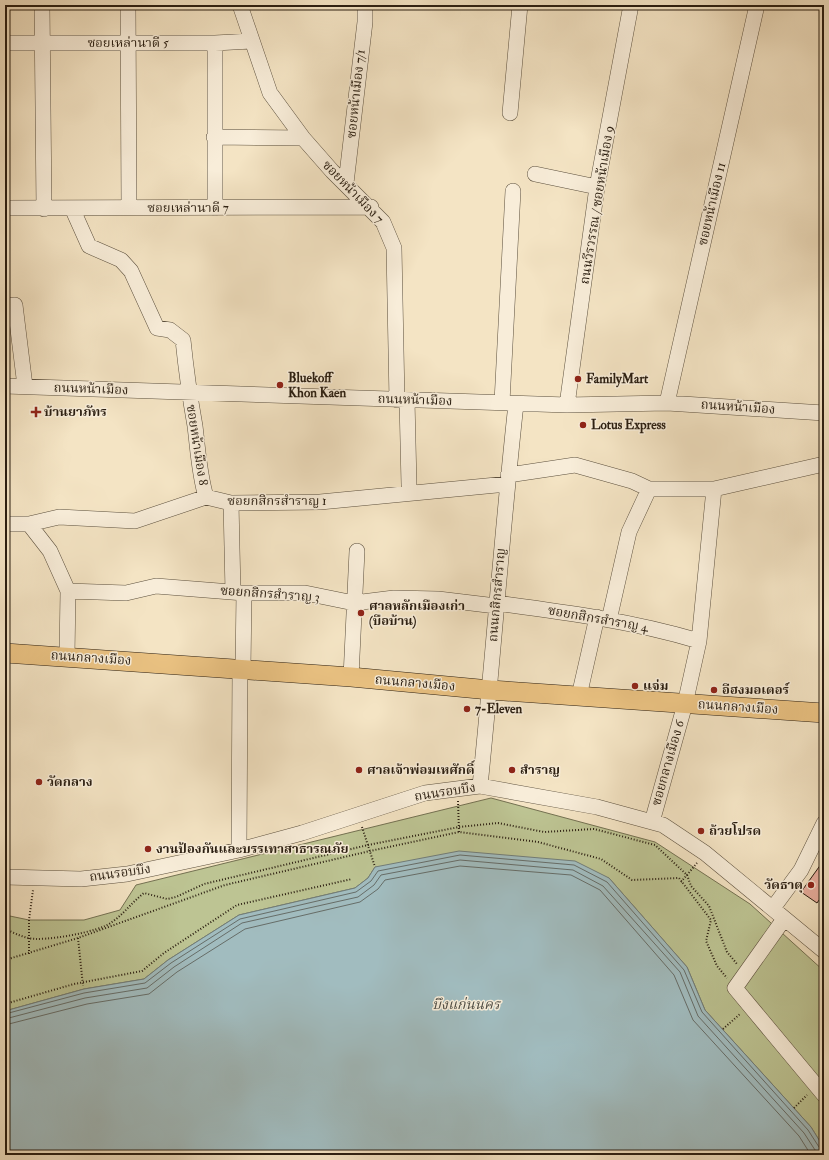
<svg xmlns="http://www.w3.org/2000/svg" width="829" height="1160" font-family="'IM FELL Double Pica','Noto Serif Thai',serif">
	<rect width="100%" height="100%" fill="#f4e4c4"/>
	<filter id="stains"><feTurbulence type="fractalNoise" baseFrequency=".005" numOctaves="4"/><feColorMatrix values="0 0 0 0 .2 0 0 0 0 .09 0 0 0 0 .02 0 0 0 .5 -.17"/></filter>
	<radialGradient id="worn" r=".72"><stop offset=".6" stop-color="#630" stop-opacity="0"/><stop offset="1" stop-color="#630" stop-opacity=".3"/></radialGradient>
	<path fill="#bdc493" stroke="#747152" d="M491 798 655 842 750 904 824 971V1148L811 1127 705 1010 687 967 609 878 375 867 368 878 355 888 239 915 168 960 144 979 84 989 5 1011V915L29 920H84L120 910 136 885Z"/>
	<path fill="#a1bcbf" stroke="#717d79" d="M459 851 575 861 609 878 687 967 705 1010 811 1127 824 1148V1155H5V1011L84 989 144 979 168 960 239 915 355 888 368 878 375 867Z"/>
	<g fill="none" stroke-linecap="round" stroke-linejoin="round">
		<path stroke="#666d68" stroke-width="1" d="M5 1014 84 993 145 983 171 963 240 919 356 892 371 881 378 871 460 855 574 865 607 882 684 970 702 1012 808 1130 819 1147 824 1149
			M5 1019 85 998 147 988 174 967 242 923 358 897 374 885 381 875 460 860 573 870 603 886 680 972 698 1016 804 1133 815 1150 824 1154
			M5 1025 87 1004 149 994 177 972 245 929 360 902 378 889 385 880 460 866 571 875 600 890 674 975 693 1020 799 1136 811 1155"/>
	</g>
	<path fill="#e8ae9e" stroke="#2a1e11" d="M824 860V893L817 903 801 892Z"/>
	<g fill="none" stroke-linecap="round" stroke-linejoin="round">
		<defs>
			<path id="minor" d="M42 5 44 209
				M128 5 129 208
				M240 5 270 93 303 138 332 171 383 222 394 248 397 400
				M5 43H215L251 41
				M510 113 520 5
				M214 137 303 138
				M535 174 597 187
				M346 183 365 22V5
				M5 208 371 207
				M72 208 89 246 121 260 131 271 157 328 170 330 183 340C186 369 190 398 195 426 198 450 199 473 206 497
				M215 208V43
				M5 306 15 305 25 386
				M5 386 567 405 667 403 824 413
				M407 400 409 485
				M502 402 513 191
				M667 403 757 5
				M567 405 597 187 631 5
				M508 475 575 465 632 481 649 489H714L824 464
				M231 503 233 592
				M5 524H29L59 517 135 521 206 497 231 503 320 502 507 484
				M29 524 50 551 68 591 67 656
				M68 591 126 593 156 586 244 593H305L354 603 394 598 438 599 496 606
				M496 603C564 612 632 621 699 641
				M609 620 629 532 649 489
				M243 669 244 593
				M351 677 357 551
				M579 696 597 617
				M480 786C493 659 502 531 516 404
				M652 822 685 704 699 641 714 489
				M239 850 240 669
				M5 877 81 879 127 874 239 850 302 833 425 793 480 786 597 807 663 825 705 853 824 951
				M773 908 801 870 824 823
				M784 919 735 988 824 1095"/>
			<path id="major" d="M5 653 351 677 490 690 824 713"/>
		</defs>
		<use href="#minor" stroke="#5c503e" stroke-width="16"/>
		<use href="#major" stroke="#2a1e11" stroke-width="20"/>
		<path stroke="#2a1e11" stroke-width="2" stroke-dasharray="1 2" stroke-linecap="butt" d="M458 801 459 832
			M362 827 375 867
			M681 882 697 863
			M5 929C12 932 20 936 28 938 43 942 100 932 112 922 124 914 132 902 144 893L167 899 176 897 204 884 368 845 459 827 498 823 544 832 594 829 655 845 687 875 691 886 709 906 727 952 737 964
			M78 938 83 986
			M29 954V920L33 890
			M5 960 78 938 225 885 370 851 459 832 538 842 601 859 632 880 679 878 711 920 706 941 717 966 727 978
			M5 1004 74 984 142 971 164 953 237 905 352 879
			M723 1029 740 1014
			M794 1108 807 1095"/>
		<use href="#minor" stroke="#f8edd9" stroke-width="15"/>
		<use href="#major" stroke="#eac282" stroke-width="19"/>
	</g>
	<g fill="#8f2418" stroke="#f8edd9" stroke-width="1.5">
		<circle cx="578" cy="379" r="4"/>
		<circle cx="280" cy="385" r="4"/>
		<path d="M34 406h4v4h4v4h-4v4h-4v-4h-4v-4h4z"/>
		<circle cx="583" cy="425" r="4"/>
		<circle cx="361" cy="613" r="4"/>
		<circle cx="635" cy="686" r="4"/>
		<circle cx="714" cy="690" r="4"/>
		<circle cx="467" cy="709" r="4"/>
		<circle cx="359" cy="770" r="4"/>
		<circle cx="512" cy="770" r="4"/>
		<circle cx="39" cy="782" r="4"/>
		<circle cx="701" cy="831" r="4"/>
		<circle cx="148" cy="849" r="4"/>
		<circle cx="811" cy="885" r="4"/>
	</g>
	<g text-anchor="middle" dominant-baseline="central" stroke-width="3" stroke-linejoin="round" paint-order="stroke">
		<g font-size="13" fill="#2a1e11" stroke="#f8edd9">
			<text x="128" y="43">ซอยเหล่านาดี 5</text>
			<text transform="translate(356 94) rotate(-84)">ซอยหน้าเมือง 7/1</text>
			<text transform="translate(353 192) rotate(46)">ซอยหน้าเมือง 7</text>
			<text transform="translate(712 204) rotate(-77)">ซอยหน้าเมือง 11</text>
			<text transform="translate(597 205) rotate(-81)">ถนนวีรวรรณ / ซอยหน้าเมือง 9</text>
			<text x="188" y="208">ซอยเหล่านาดี 7</text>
			<text transform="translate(91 389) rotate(2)">ถนนหน้าเมือง</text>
			<text transform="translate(415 400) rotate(2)">ถนนหน้าเมือง</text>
			<text transform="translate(738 407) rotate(4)">ถนนหน้าเมือง</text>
			<text transform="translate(197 445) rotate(81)">ซอยหน้าเมือง 8</text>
			<text x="277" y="501">ซอยกสิกรสำราญ 1</text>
			<text transform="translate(270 594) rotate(4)">ซอยกสิกรสำราญ 3</text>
			<text transform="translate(497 595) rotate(-85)">ถนนกสิกรสำราญ</text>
			<text transform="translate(598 619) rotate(10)">ซอยกสิกรสำราญ 4</text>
			<text transform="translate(91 658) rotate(4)">ถนนกลางเมือง</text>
			<text transform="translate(415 683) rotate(5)">ถนนกลางเมือง</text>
			<text transform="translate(738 707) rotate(4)">ถนนกลางเมือง</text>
			<text transform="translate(668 763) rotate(-74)">ซอยกลางเมือง 6</text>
			<text transform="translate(445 792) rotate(-9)">ถนนรอบบึง</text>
			<text transform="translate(120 873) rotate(-8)">ถนนรอบบึง</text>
		</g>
		<g font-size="13" font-weight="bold" fill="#2a1e11" stroke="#f8edd9" text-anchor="start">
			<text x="288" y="378">Bluekoff<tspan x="288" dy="15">Khon Kaen</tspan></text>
			<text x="586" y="379">FamilyMart</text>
			<text x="44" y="412">บ้านยาภัทร</text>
			<text x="591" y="425">Lotus Express</text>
			<text x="369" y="606">ศาลหลักเมืองเก่า<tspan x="369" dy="15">(บือบ้าน)</tspan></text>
			<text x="643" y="686">แจ่ม</text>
			<text x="722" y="690">อีฮงมอเตอร์</text>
			<text x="475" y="709">7-Eleven</text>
			<text x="367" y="770">ศาลเจ้าพ่อมเหศักดิ์</text>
			<text x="520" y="770">สำราญ</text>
			<text x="47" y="782">วัดกลาง</text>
			<text x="709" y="831">ถ้วยโปรด</text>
			<text x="156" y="849">งานป้องกันและบรรเทาสาธารณภัย</text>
			<text x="803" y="885" text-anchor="end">วัดธาตุ</text>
		</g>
		<g font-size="14" font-style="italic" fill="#4e4d45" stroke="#f8edd9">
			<text x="466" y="1004">บึงแก่นนคร</text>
		</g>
	</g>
	<rect width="829" height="1160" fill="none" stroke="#f4e4c4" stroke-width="20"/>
	<rect x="6" y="6" width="817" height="1148" fill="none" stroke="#2a1e11" stroke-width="2"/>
	<rect x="10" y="10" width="809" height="1140" fill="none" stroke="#2a1e11"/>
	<rect width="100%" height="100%" filter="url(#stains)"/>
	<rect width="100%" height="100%" fill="url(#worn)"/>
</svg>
